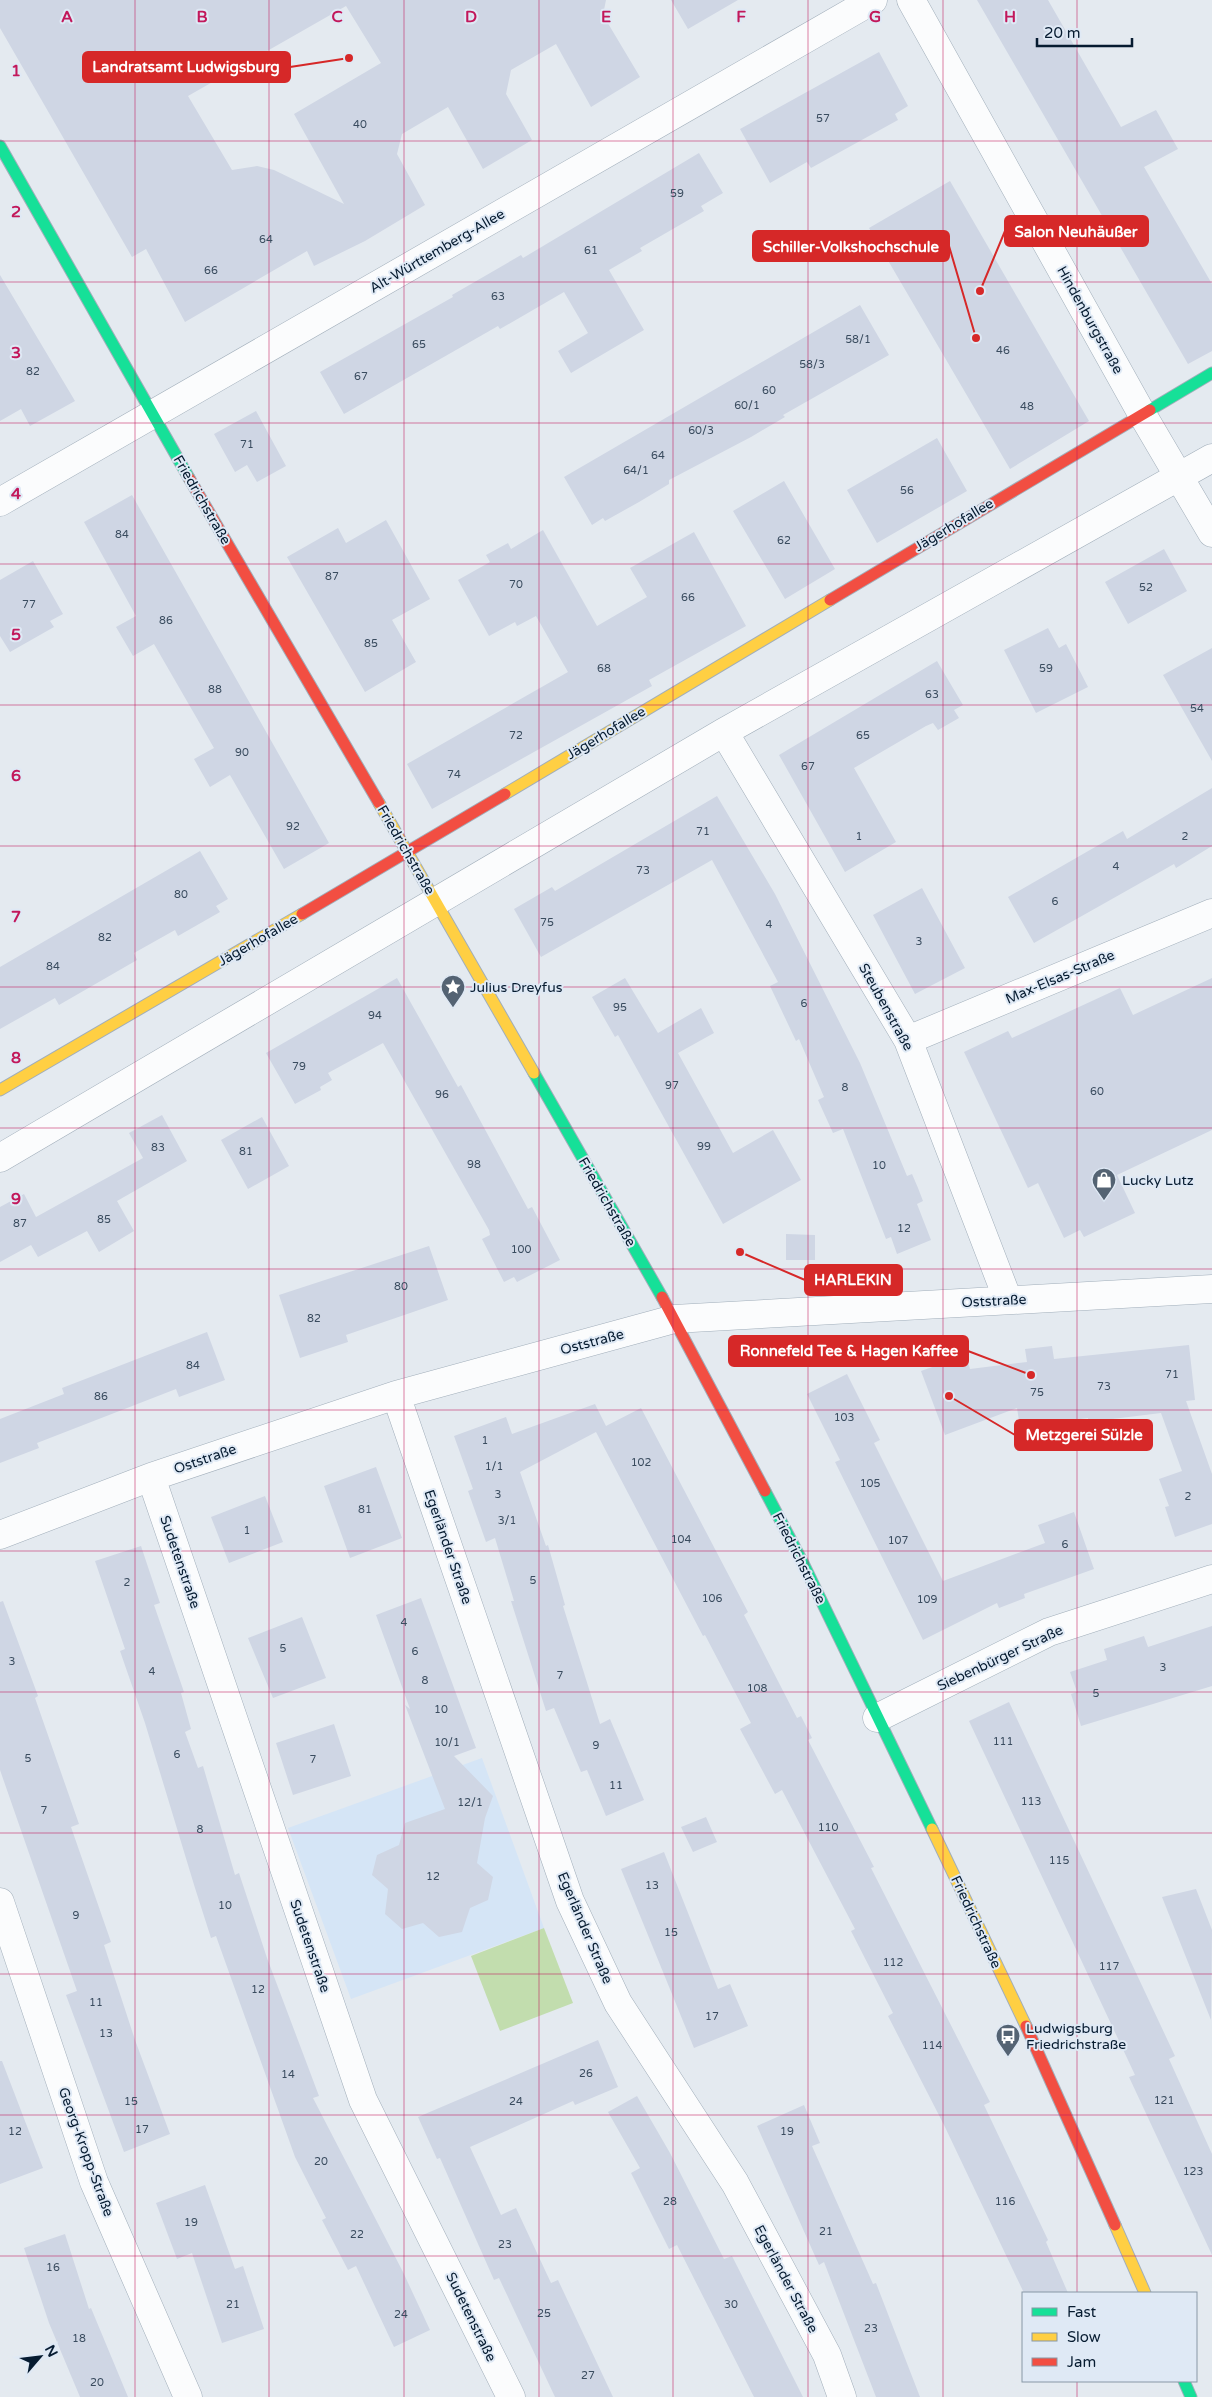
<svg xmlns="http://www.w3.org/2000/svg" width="1212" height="2397" font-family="'Varela Round',sans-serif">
	<rect width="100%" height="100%" fill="#e4eaf0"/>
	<path fill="#d5e5f6" d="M482 1758 544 1928 351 1999 288 1828Z"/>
	<path fill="#c2ddae" d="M544 1928 573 2003 500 2031 471 1956Z"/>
	<path fill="#cfd6e4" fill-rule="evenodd" d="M0 0H606L603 15 640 77 591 107 556 44 511 70 506 94 532 140 483 169 448 107 402 134 397 154 425 205 365 241 314 266 307 251 185 322 146 249 132 257 0 28ZM346 6 381 63 294 114 344 204 274 170 257 166 232 170 188 96Z
		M671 0H738L688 29Z
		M977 0H1048L1121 127 1156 110 1178 149 1144 167 1212 284V351L1188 364Z
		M879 52 908 106 895 114 898 120 811 168 807 162 770 183 740 129Z
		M699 153 723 193 701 206 704 211 640 248 642 251 609 270 644 330 571 373 558 351 588 333 564 292 500 329 498 326 344 414 320 372 453 297 452 295 521 255 523 258Z
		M950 181 1089 421 1010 469 869 228Z
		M0 275 75 401 30 426 21 409 0 421Z
		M860 305 889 355 783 415 785 417 751 437 669 480V484L639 502 605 521 603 518 592 525 564 477Z
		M256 411 286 466 257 482 247 465 235 472 214 434Z
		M937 438 967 491 877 543 847 490Z
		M784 481 835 569 785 599 733 511Z
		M132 495 329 843 284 869 230 775 210 787 194 759 214 748 154 644 133 656 116 627 136 616 84 522Z
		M386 520 430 599 392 620 416 662 365 692 287 557 338 528 346 543Z
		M543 530 597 626 647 597 630 568 694 532 746 626 649 680 652 686 432 809 407 764 568 672 536 616 517 626 515 622 489 636 458 580 490 562 486 555 508 543 511 549Z
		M1164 549 1187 591 1128 624 1105 582Z
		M33 561 63 614 50 621 54 627 10 652 0 636V580Z
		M1048 628 1059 648 1066 644 1088 687 1036 713 1004 650Z
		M1212 648V761L1163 675Z
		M937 661 963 705 954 710 959 718 938 730 933 723 926 726 854 768 896 842 845 872 779 755Z
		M1212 788V846L1176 868 1174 864 1034 943 1008 897 1123 831 1127 839Z
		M717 796 775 894 860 1063 907 1176 912 1174 918 1188 923 1201 917 1204 931 1240 897 1254 891 1237 886 1239 843 1129 833 1133 818 1100 824 1097 799 1039 796 1041 770 986 778 982 712 860 541 957 514 909 552 887 555 891Z
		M200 851 228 899 216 906 220 912 178 936 175 930 134 953 137 960 59 1005 55 998 0 1029V967Z
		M922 888 965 968 915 994 873 915Z
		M397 978 458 1087 461 1085 528 1209 532 1207 560 1260 517 1282 514 1277 504 1282 482 1239 490 1235 489 1230 383 1043 328 1073 332 1080 320 1087 321 1090 295 1104 266 1053Z
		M625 978 658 1033 701 1008 714 1033 678 1053 733 1153 773 1130 801 1180 723 1224 618 1035 615 1037 592 997Z
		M1212 978V1130L1117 1175 1135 1213 1084 1237 1080 1230 1064 1238 1038 1183 1028 1188 964 1052 1008 1031 1012 1038 1120 988 1133 1015Z
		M162 1115 187 1161 117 1201 134 1231 99 1252 87 1231 38 1257 31 1245 0 1262V1207L24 1194 36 1217 143 1158 129 1133Z
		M262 1117 289 1166 248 1189 221 1140Z
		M786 1234 815 1235V1260H786Z
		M429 1246 448 1300 346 1335 348 1342 300 1358 279 1295Z
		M207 1332 225 1380 179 1397 176 1389 37 1443 39 1448 0 1463V1419L64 1394 62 1388Z
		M1189 1345 1195 1400 1186 1401 1212 1474V1524L1175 1537 1165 1507 1169 1506 1159 1479 1182 1471 1161 1413 1088 1422V1418L1020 1427 1017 1408 945 1435 921 1371 966 1355 970 1369 1027 1362 1025 1349 1052 1346 1054 1359Z
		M847 1374 880 1440 874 1443 943 1581 1045 1543 1038 1525 1074 1512 1094 1569 1024 1594 1025 1598 999 1608 997 1603 923 1640 835 1462 840 1460 807 1394Z
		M595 1404 606 1426 641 1408 748 1612 744 1615 797 1718 801 1716 812 1738 808 1740 874 1867 871 1868 990 2102 984 2105 1048 2240 1046 2242 1068 2293H1024L944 2125 888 2016 893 2013 851 1931 855 1929 782 1790 775 1794 740 1729 751 1723 705 1635 703 1636 596 1432 520 1472 546 1546 548 1545 565 1605 563 1606 600 1724 610 1719 644 1800 606 1816 587 1770 581 1772 554 1708 546 1711 511 1601H514L495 1538 486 1542 468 1491 473 1489 454 1436 506 1417 512 1434Z
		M376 1467 402 1538 350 1558 324 1486Z
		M265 1496 283 1542 229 1563 211 1517Z
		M141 1546 160 1603 154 1605 184 1692 181 1693 191 1729 185 1732 198 1768 203 1766 235 1875 239 1873 267 1958 319 2096 313 2098 403 2272 430 2330 394 2347 356 2266 348 2270 322 2220 326 2218 295 2157 216 1936 211 1938 195 1888 145 1723 120 1651 125 1649 95 1561Z
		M421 1598 476 1748 454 1756 493 1796 485 1818 477 1863 493 1877 488 1900 470 1908 462 1932 439 1937 423 1923 402 1929 385 1914 388 1889 372 1875 377 1855 399 1845 405 1823 445 1809 405 1705 410 1709 376 1615Z
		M3 1601 38 1696 35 1698 79 1824 71 1827 111 1942 104 1945 135 2040 170 2134 124 2152 66 1995 77 1991 0 1770V1602Z
		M302 1617 326 1678 273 1698 248 1638Z
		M1212 1626V1686L1081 1726 1071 1694 1077 1692 1070 1672 1107 1660 1104 1649 1144 1636 1148 1647Z
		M1009 1702 1175 2056 1169 2059 1212 2154V2255L1129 2077 1135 2075 969 1721Z
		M334 1724 351 1776 293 1795 276 1743Z
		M706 1817 717 1842 693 1852 681 1827Z
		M664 1852 718 1989 730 1984 748 2026 694 2048 621 1869Z
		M1196 1889 1212 1930 1211 2020 1162 1897Z
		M598 2040 618 2087 575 2105 573 2101 470 2147 501 2215 516 2208 551 2283 558 2280 613 2397H555L499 2278 494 2280 440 2158 437 2159 418 2117Z
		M0 2061H2L43 2168 0 2184Z
		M637 2096 670 2153 724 2259 732 2256 803 2397H754L677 2245 669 2249 631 2173 640 2168 608 2112Z
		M804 2105 820 2143 812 2146 873 2284 876 2283 920 2397H876L824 2262 819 2265 757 2126Z
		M205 2185 235 2269 243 2266 264 2329 222 2343 192 2253 177 2259 156 2203Z
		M65 2234 89 2309 91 2308 128 2397H80L49 2323 24 2248Z"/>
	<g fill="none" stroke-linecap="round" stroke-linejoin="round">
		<defs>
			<path id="street" d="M911 0 1142 414 1212 533
				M0 502 873 0
				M724 732 908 1040 1008 1300
				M908 1040 1212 913
				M0 1158 724 732 1212 458
				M396 1395 570 1901 618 2003 735 2183 827 2355 842 2397
				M151 1477 363 2100 511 2397
				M0 1535 151 1477 396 1395 674 1319 1212 1289
				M877 1718 1049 1632 1212 1579
				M0 1902 94 2182 188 2397"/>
			<path id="fast" d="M0 146 189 478
				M1150 410 1212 373
				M534 1073 662 1297
				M765 1491 803 1563 932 1829
				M1184 2381 1191 2397"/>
			<path id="slow" d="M505 794 830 600
				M379 803 534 1073
				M0 1090 302 914
				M932 1829 1026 2026
				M1115 2225 1145 2293"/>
			<path id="jam" d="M189 478 379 803
				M830 600 1150 410
				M302 914 505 794
				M662 1297 765 1491
				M1026 2026 1115 2225"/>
		</defs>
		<use href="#street" stroke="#a1aeba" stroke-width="29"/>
		<use href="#fast" stroke="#a1aeba" stroke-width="13"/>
		<use href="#slow" stroke="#a1aeba" stroke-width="13"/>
		<use href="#jam" stroke="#a1aeba" stroke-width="13"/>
		<use href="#street" stroke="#fbfcfd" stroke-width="28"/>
		<use href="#fast" stroke="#16e098" stroke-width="11"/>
		<use href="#slow" stroke="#ffcf43" stroke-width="11"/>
		<use href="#jam" stroke="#f24e42" stroke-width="11"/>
	</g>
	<path fill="none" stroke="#c2185b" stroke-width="1" stroke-opacity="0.55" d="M135 0V2397M269 0V2397M404 0V2397M539 0V2397M673 0V2397M808 0V2397M943 0V2397M1077 0V2293M0 141H1212M0 282H1212M0 423H1212M0 564H1212M0 705H1212M0 846H1212M0 987H1212M0 1128H1212M0 1269H1212M0 1410H1212M0 1551H1212M0 1692H1212M0 1833H1212M0 1974H1212M0 2115H1212M0 2256H1212M1077 2381V2397"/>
	<defs>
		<symbol id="sight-pin" viewBox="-11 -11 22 30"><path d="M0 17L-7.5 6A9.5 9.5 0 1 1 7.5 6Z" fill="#546373" stroke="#dfe9f5"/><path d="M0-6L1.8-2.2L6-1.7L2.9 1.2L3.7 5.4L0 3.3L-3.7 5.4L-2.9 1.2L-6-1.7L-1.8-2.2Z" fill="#fff"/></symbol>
		<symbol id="shop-pin" viewBox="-11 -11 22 30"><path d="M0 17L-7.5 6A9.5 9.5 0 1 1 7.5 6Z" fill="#546373" stroke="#dfe9f5"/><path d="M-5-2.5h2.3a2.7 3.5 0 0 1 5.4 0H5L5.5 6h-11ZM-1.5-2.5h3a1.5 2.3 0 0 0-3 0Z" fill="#fff"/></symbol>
		<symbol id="bus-pin" viewBox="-11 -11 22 30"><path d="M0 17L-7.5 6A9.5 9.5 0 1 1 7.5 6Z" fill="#546373" stroke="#dfe9f5"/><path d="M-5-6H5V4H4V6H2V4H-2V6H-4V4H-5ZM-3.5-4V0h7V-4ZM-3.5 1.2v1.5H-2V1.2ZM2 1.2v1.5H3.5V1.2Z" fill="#fff"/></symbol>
	</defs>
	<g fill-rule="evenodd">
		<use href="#sight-pin" x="439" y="973" width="28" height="38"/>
		<use href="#shop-pin" x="1090" y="1166" width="28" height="38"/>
		<use href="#bus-pin" x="994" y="2022" width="28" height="38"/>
	</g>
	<g text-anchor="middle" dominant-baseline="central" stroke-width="4" stroke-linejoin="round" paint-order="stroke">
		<g font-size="11" fill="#3a4c5f">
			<text x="823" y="118">57</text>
			<text x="360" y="124">40</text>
			<text x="677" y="193">59</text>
			<text x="266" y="239">64</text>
			<text x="591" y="250">61</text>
			<text x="211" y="270">66</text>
			<text x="498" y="296">63</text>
			<text x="858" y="339">58/1</text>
			<text x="419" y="344">65</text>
			<text x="1003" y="350">46</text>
			<text x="812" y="364">58/3</text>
			<text x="33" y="371">82</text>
			<text x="361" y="376">67</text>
			<text x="769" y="390">60</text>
			<text x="747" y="405">60/1</text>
			<text x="1027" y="406">48</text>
			<text x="701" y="430">60/3</text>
			<text x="247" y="444">71</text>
			<text x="658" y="455">64</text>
			<text x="636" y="470">64/1</text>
			<text x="907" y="490">56</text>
			<text x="122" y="534">84</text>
			<text x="784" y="540">62</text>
			<text x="332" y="576">87</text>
			<text x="516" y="584">70</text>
			<text x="1146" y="587">52</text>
			<text x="688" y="597">66</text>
			<text x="29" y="604">77</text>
			<text x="166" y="620">86</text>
			<text x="371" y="643">85</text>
			<text x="604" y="668">68</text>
			<text x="1046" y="668">59</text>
			<text x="215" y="689">88</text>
			<text x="932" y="694">63</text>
			<text x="1197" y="708">54</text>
			<text x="516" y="735">72</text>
			<text x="863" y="735">65</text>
			<text x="242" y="752">90</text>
			<text x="808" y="766">67</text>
			<text x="454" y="774">74</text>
			<text x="293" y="826">92</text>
			<text x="703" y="831">71</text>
			<text x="859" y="836">1</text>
			<text x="1185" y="836">2</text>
			<text x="1116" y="866">4</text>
			<text x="643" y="870">73</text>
			<text x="181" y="894">80</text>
			<text x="1055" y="901">6</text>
			<text x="547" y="922">75</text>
			<text x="769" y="924">4</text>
			<text x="105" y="937">82</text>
			<text x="919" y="941">3</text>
			<text x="53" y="966">84</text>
			<text x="804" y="1003">6</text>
			<text x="620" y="1007">95</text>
			<text x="375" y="1015">94</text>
			<text x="299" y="1066">79</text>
			<text x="672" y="1085">97</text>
			<text x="845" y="1087">8</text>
			<text x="1097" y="1091">60</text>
			<text x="442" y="1094">96</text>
			<text x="704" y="1146">99</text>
			<text x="158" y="1147">83</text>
			<text x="246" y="1151">81</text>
			<text x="474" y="1164">98</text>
			<text x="879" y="1165">10</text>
			<text x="104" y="1219">85</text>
			<text x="20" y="1223">87</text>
			<text x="904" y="1228">12</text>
			<text x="521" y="1249">100</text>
			<text x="401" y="1286">80</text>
			<text x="314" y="1318">82</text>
			<text x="193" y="1365">84</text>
			<text x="1172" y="1374">71</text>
			<text x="1104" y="1386">73</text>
			<text x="1037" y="1392">75</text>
			<text x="101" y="1396">86</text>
			<text x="844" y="1417">103</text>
			<text x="485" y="1440">1</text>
			<text x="641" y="1462">102</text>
			<text x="494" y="1466">1/1</text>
			<text x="870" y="1483">105</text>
			<text x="498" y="1494">3</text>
			<text x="1188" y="1496">2</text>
			<text x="365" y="1509">81</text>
			<text x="507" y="1520">3/1</text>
			<text x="247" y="1530">1</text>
			<text x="681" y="1539">104</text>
			<text x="898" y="1540">107</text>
			<text x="1065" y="1544">6</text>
			<text x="533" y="1580">5</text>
			<text x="127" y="1582">2</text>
			<text x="712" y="1598">106</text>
			<text x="927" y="1599">109</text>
			<text x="404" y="1622">4</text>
			<text x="283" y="1648">5</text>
			<text x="415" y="1651">6</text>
			<text x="12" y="1661">3</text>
			<text x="1163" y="1667">3</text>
			<text x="152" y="1671">4</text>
			<text x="560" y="1675">7</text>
			<text x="425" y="1680">8</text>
			<text x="757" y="1688">108</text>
			<text x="1096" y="1693">5</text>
			<text x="441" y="1709">10</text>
			<text x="1003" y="1741">111</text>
			<text x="447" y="1742">10/1</text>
			<text x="596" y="1745">9</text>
			<text x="177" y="1754">6</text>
			<text x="28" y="1758">5</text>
			<text x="313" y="1759">7</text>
			<text x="616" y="1785">11</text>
			<text x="1031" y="1801">113</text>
			<text x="470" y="1802">12/1</text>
			<text x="44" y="1810">7</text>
			<text x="828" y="1827">110</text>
			<text x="200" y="1829">8</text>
			<text x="1059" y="1860">115</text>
			<text x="433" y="1876">12</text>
			<text x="652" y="1885">13</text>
			<text x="225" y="1905">10</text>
			<text x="76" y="1915">9</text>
			<text x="671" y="1932">15</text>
			<text x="893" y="1962">112</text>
			<text x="1109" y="1966">117</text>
			<text x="258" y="1989">12</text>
			<text x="96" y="2002">11</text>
			<text x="712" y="2016">17</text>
			<text x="106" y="2033">13</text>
			<text x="932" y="2045">114</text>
			<text x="586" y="2073">26</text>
			<text x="288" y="2074">14</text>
			<text x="1164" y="2100">121</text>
			<text x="131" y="2101">15</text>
			<text x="516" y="2101">24</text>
			<text x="142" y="2129">17</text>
			<text x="15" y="2131">12</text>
			<text x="787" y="2131">19</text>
			<text x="321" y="2161">20</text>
			<text x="1193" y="2171">123</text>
			<text x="670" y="2201">28</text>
			<text x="1005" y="2201">116</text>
			<text x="191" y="2222">19</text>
			<text x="826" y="2231">21</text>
			<text x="357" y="2234">22</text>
			<text x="505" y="2244">23</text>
			<text x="53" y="2267">16</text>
			<text x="233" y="2304">21</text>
			<text x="731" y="2304">30</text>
			<text x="544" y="2313">25</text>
			<text x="401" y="2314">24</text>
			<text x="871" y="2328">23</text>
			<text x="79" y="2338">18</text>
			<text x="588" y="2375">27</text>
			<text x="97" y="2382">20</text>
		</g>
		<g font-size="14" fill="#061b30" stroke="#dfe9f5">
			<text transform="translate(437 251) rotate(-30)">Alt-Württemberg-Allee</text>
			<text transform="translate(1090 320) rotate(61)">Hindenburgstraße</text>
			<text transform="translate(202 500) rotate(60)">Friedrichstraße</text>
			<text transform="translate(954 525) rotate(-31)">Jägerhofallee</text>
			<text transform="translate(606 733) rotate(-31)">Jägerhofallee</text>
			<text transform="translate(406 850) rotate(60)">Friedrichstraße</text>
			<text transform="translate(258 940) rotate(-30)">Jägerhofallee</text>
			<text transform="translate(1060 977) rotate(-23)">Max-Elsas-Straße</text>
			<text transform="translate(886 1007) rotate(61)">Steubenstraße</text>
			<text transform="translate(607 1202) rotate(60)">Friedrichstraße</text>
			<text transform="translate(994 1301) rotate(-3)">Oststraße</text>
			<text transform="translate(592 1342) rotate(-15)">Oststraße</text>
			<text transform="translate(205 1459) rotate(-19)">Oststraße</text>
			<text transform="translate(448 1547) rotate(71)">Egerländer Straße</text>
			<text transform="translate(799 1558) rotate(63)">Friedrichstraße</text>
			<text transform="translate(180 1562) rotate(71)">Sudetenstraße</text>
			<text transform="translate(1000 1658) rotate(-25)">Siebenbürger Straße</text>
			<text transform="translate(976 1922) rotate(65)">Friedrichstraße</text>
			<text transform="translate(585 1928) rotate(67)">Egerländer Straße</text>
			<text transform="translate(310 1946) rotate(71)">Sudetenstraße</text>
			<text transform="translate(86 2152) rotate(70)">Georg-Kropp-Straße</text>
			<text transform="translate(786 2279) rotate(62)">Egerländer Straße</text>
			<text transform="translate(471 2317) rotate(64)">Sudetenstraße</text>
		</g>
		<g font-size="14" fill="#061b30" stroke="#dfe9f5" text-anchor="start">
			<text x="470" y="987">Julius Dreyfus</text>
			<text x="1122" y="1180">Lucky Lutz</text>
			<text x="1026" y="2028">Ludwigsburg<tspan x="1026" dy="16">Friedrichstraße</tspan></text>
		</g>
	</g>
	<g font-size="16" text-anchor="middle" font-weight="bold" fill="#c2185b" stroke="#dfe9f5" stroke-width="4" stroke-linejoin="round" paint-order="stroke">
		<text x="67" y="22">A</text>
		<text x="202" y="22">B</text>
		<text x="337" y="22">C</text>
		<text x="471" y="22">D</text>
		<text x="606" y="22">E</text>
		<text x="741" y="22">F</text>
		<text x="875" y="22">G</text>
		<text x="1010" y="22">H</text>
		<text x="16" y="76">1</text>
		<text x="16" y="217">2</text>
		<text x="16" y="358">3</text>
		<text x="16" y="499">4</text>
		<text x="16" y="640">5</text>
		<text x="16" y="781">6</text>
		<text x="16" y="922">7</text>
		<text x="16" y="1063">8</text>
		<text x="16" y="1204">9</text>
	</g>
	<path fill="none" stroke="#d62828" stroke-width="2" d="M349 58L290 67M980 291L1005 231M976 338L949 246M740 1252L805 1280M1031 1375L968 1351M949 1396L1015 1435"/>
	<g fill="#d62828" stroke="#dfe9f5" stroke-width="2">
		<circle cx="349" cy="58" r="5"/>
		<circle cx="980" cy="291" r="5"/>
		<circle cx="976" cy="338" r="5"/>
		<circle cx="740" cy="1252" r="5"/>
		<circle cx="1031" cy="1375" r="5"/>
		<circle cx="949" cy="1396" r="5"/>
	</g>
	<g fill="#d62828" stroke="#d62828" stroke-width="2">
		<rect x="83" y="52" width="207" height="30" rx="5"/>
		<rect x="1005" y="216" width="143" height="30" rx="5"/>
		<rect x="753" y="231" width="196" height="30" rx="5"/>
		<rect x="805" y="1265" width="97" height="30" rx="5"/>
		<rect x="729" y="1336" width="239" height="30" rx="5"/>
		<rect x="1015" y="1420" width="137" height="30" rx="5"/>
	</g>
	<g font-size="15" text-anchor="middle" font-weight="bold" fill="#fff">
		<text x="186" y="72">Landratsamt Ludwigsburg</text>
		<text x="1076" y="237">Salon Neuhäußer</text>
		<text x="851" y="252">Schiller-Volkshochschule</text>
		<text x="853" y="1285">HARLEKIN</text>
		<text x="849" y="1356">Ronnefeld Tee &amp; Hagen Kaffee</text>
		<text x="1084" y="1440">Metzgerei Sülzle</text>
	</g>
	<rect x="1022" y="2292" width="175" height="90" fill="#dfe9f5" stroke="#8897a6"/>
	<rect x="1032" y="2308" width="25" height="8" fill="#16e098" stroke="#8897a6"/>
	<text x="1067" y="2317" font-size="15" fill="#061b30">Fast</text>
	<rect x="1032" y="2333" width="25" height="8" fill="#ffcf43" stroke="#8897a6"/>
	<text x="1067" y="2342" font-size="15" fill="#061b30">Slow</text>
	<rect x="1032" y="2358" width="25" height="8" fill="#f24e42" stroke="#8897a6"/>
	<text x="1067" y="2367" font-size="15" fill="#061b30">Jam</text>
	<g transform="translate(40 2357) rotate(62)" stroke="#dfe9f5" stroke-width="4" paint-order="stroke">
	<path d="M0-4L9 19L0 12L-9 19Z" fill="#061b30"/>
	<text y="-8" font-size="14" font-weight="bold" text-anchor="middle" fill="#061b30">N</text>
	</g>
	<path d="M1037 38v8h95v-8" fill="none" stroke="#061b30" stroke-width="2.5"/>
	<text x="1044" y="38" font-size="15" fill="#061b30" stroke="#dfe9f5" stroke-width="4" paint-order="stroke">20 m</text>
</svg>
